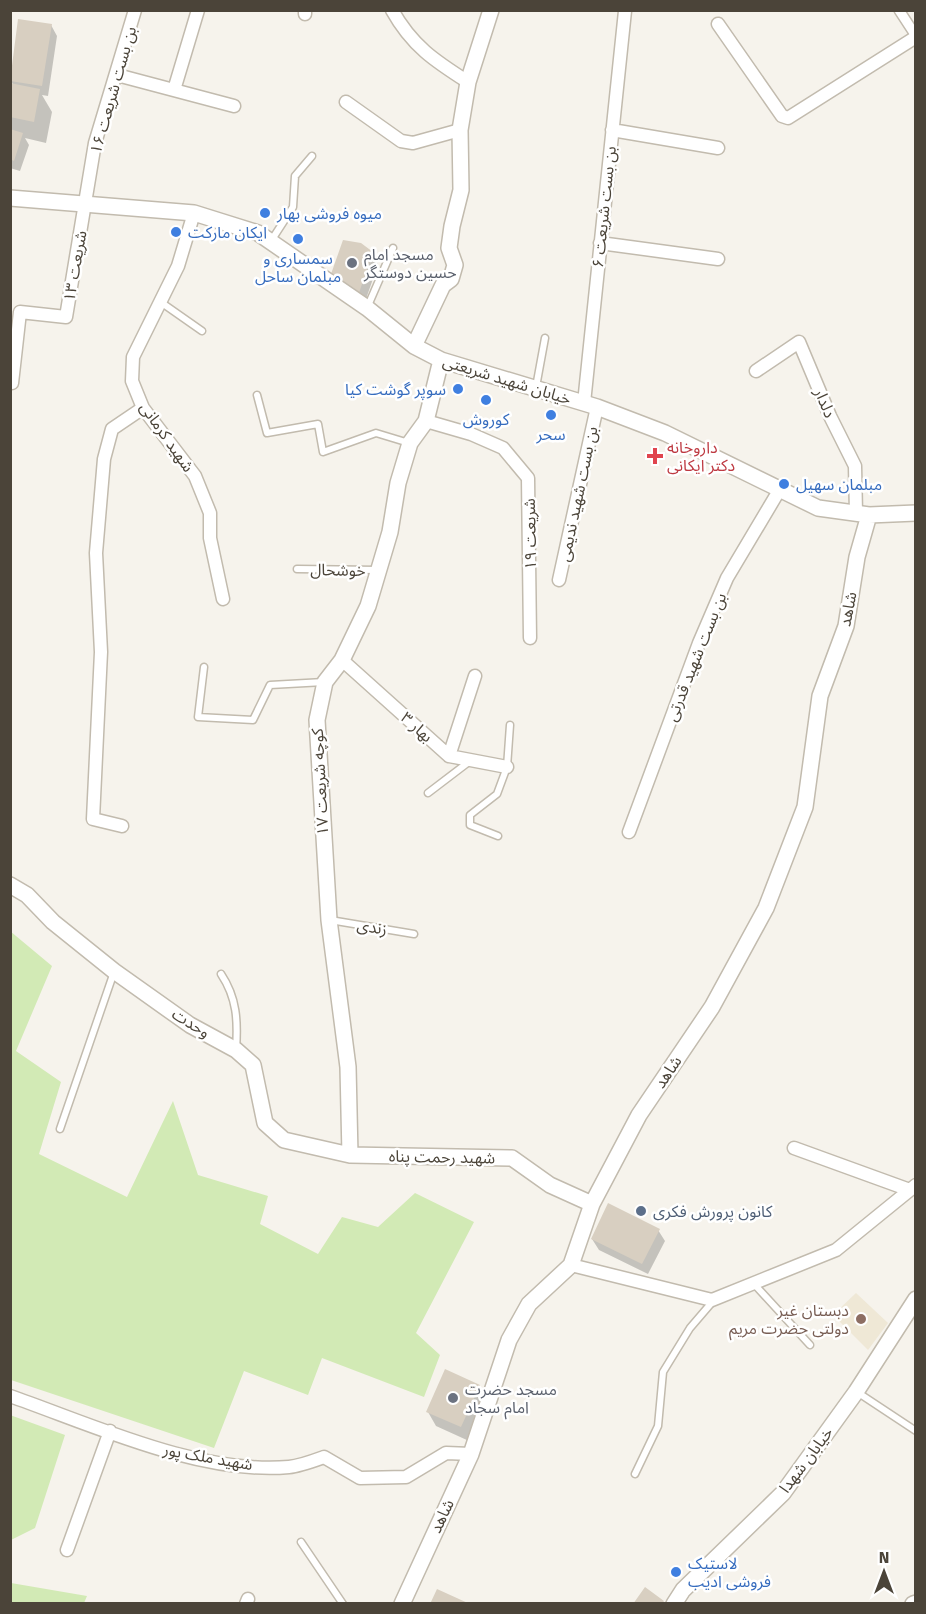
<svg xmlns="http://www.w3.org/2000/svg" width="926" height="1614" font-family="'Fira Sans','Noto Sans Arabic',sans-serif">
	<rect width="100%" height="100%" fill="#f6f3ec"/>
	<path fill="#efe8d6" d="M856 1293 888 1323 868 1350 833 1315Z"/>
	<path fill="#d2eab5" d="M10 931 52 966 16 1051 61 1082 39 1154 127 1197 173 1101 198 1175 268 1196 260 1224 318 1254 342 1217 378 1227 415 1193 474 1222 416 1333 440 1355 424 1397 322 1358 308 1395 244 1371 214 1448 11 1380Z
		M10 1415 65 1435 35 1528 11 1540Z
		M11 1583 87 1596 84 1603H11Z"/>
	<path fill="#0003" d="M51 25 57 36 48 96 42 95 52 112 46 143 25 138 29 145 20 171 10 168V85H13L11 80Z
		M372 253 378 264 365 302 339 285 333 274Z
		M658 1230 665 1241 648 1274 599 1250 592 1239Z
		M446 1371 479 1386 488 1401 469 1441 436 1426 428 1412Z"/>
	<path fill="#d8cfc1" d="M18 19 52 24 42 86 10 81Z
		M10 83 40 89 34 122 10 117Z
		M10 129 23 133 14 161 10 159Z
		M343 240 361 243 373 252 359 293 331 274Z
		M608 1203 660 1229 642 1264 591 1239Z
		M445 1369 480 1385 461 1427 426 1412Z
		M645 1587 664 1601 662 1604H633Z
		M437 1589 470 1604H430Z"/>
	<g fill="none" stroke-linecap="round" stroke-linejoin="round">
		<defs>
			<path id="service" d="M271 241 293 207 295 176 312 156
				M162 303 202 331
				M367 308 393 248
				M536 387 545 338
				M257 395 267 433 318 424 323 452 376 433 409 443
				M297 569 378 570
				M204 667 198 717 253 720 270 685 324 682
				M428 793 470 761
				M498 836 470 825V815L497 794 507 767 510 725
				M330 920 414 934
				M221 974C237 998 238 1021 236 1050
				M60 1129 114 972
				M755 1285 810 1345
				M857 1392 916 1431
				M635 1474 658 1426 663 1372 690 1328 714 1300
				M301 1542 343 1604"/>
			<path id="pedestrian" d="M899 10 916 36"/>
			<path id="minor" d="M305 10V14
				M392 10C412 46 435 61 468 82
				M718 24 782 116 788 118 916 37
				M117 75 234 106
				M174 90 198 10
				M346 102 401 141 413 143 460 130
				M612 130 718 148
				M194 213 178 266 133 357 132 381 143 408 195 476 210 513V538L223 599
				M600 243 718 259
				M756 371 799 342 830 416 855 466 856 513
				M12 383 20 312 66 317 95 143 135 10
				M584 403 625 11
				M426 421 471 434 503 448 528 478 530 638
				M559 580 597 407
				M342 660 449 756 507 767
				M449 756 475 676
				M122 826 93 819 101 652 96 553 104 459 112 429 143 408
				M629 832 699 643 727 578 780 489
				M794 1148 907 1189
				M571 1265 712 1300 836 1250 916 1185
				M10 1396C93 1425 200 1475 289 1467 300 1466 313 1461 324 1457L360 1478 406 1477 446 1453 471 1454
				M67 1550 110 1431
				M246 1604 248 1599"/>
			<path id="tertiary" d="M10 198 194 213 258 233 367 308 414 346 441 360 597 407 665 433 818 508 869 515 916 513
				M414 346 443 285 451 279 455 265 449 248 452 226 461 190 460 130 468 82 491 10
				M10 885 27 895 53 922 114 971 190 1025 236 1050 253 1065 265 1123 284 1140 350 1155 512 1158 550 1185 592 1204
				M350 1155 348 1067 329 920 317 720 325 682 342 660 368 606 390 532 398 483 410 443 426 421 441 360
				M402 1604 471 1454 509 1340 529 1304 571 1265 592 1204 639 1115 712 1007 766 908 805 807 820 696 846 626 857 557 869 515
				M674 1604 683 1590 783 1493 856 1392 916 1299
				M913 1604 916 1603"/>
		</defs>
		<use href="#service" stroke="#c2bbae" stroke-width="9"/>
		<use href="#pedestrian" stroke="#c2bbae" stroke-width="12"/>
		<use href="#minor" stroke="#c2bbae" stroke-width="15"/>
		<use href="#tertiary" stroke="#c2bbae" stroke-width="18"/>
		<use href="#service" stroke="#fff" stroke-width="6"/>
		<use href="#pedestrian" stroke="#fff" stroke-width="9"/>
		<use href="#minor" stroke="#fff" stroke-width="12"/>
		<use href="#tertiary" stroke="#fff" stroke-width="15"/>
	</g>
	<g fill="#3f7fe0" stroke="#fff" stroke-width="2">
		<circle cx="265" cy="213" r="6"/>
		<circle cx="176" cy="232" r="6"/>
		<circle cx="298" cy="239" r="6"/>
		<circle cx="458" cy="389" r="6"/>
		<circle cx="486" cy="400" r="6"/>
		<circle cx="551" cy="415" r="6"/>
		<circle cx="784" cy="484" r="6"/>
		<circle cx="676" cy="1572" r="6"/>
	</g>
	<g fill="#6b7280" stroke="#fff" stroke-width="2">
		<circle cx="352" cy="263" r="6"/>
		<circle cx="453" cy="1398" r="6"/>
	</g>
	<path fill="#e0444e" stroke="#fff" stroke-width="2" d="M652 447h6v6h6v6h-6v6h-6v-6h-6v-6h6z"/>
	<circle fill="#5c6f8a" stroke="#fff" stroke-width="2" cx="641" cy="1211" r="6"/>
	<circle fill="#8d6e63" stroke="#fff" stroke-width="2" cx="861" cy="1319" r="6"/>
	<g text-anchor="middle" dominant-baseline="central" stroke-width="5" stroke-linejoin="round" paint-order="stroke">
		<g font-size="16" fill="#4b4439" stroke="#fff">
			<text transform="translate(113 90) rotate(-74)">بن بست شریعت ۱۶</text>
			<text transform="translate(604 207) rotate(-84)">بن بست شریعت ۶</text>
			<text transform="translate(75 266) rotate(-80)">شریعت ۱۳</text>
			<text transform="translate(507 380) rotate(17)">خیابان شهید شریعتی</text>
			<text transform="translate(825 403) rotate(67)">دلدار</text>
			<text transform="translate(167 437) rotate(55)">شهید کرمانی</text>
			<text transform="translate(578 494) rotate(-78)">بن بست شهید ندیمی</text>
			<text transform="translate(530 534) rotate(-91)">شریعت ۱۹</text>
			<text transform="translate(338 570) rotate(1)">خوشحال</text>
			<text transform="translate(848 609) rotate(-79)">شاهد</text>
			<text transform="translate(696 657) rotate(-68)">بن بست شهید قدرتی</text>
			<text transform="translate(417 727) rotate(42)">بهار ۳</text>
			<text transform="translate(320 782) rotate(-93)">کوچه شریعت ۱۷</text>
			<text transform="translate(372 927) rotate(9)">زندی</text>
			<text transform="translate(191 1023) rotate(32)">وحدت</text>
			<text transform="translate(668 1072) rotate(-56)">شاهد</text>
			<text transform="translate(442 1157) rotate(1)">شهید رحمت پناه</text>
			<text transform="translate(208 1457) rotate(10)">شهید ملک پور</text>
			<text transform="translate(806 1460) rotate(-53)">خیابان شهدا</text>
			<text transform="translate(442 1516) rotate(-65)">شاهد</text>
		</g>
		<g font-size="16" fill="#366cbe" stroke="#fff" text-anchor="start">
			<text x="277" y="213">میوه فروشی بهار</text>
			<text x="188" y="232">ایکان مارکت</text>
			<text x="298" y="258" text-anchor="middle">سمساری و<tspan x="298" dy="18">مبلمان ساحل</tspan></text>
			<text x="446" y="389" text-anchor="end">سوپر گوشت کیا</text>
			<text x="486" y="419" text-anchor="middle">کوروش</text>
			<text x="551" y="434" text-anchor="middle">سحر</text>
			<text x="796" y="484">مبلمان سهیل</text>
			<text x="688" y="1563">لاستیک<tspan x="688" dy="18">فروشی ادیب</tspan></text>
		</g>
		<g font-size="16" fill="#5b616d" stroke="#fff" text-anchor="start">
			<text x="364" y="254">مسجد امام<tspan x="364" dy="18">حسین دوستگر</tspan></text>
			<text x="465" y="1389">مسجد حضرت<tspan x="465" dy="18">امام سجاد</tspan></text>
		</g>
		<g font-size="16" fill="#be3a42" stroke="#fff" text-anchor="start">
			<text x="667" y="447">داروخانه<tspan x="667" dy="18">دکتر ایکانی</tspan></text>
		</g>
		<g font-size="16" fill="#4e5e75" stroke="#fff" text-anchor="start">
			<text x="653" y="1211">کانون پرورش فکری</text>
		</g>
		<g font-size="16" fill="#785e54" stroke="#fff" text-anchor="end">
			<text x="849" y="1310">دبستان غیر<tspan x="849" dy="18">دولتی حضرت مریم</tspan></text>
		</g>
	</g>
	<rect width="926" height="1614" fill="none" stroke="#4b4439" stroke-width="24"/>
	<g transform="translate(884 1572)" stroke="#ffffff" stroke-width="4.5" paint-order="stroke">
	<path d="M0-4.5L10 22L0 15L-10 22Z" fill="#4b4439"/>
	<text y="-9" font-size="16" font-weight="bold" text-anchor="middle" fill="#4b4439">N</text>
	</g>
</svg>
